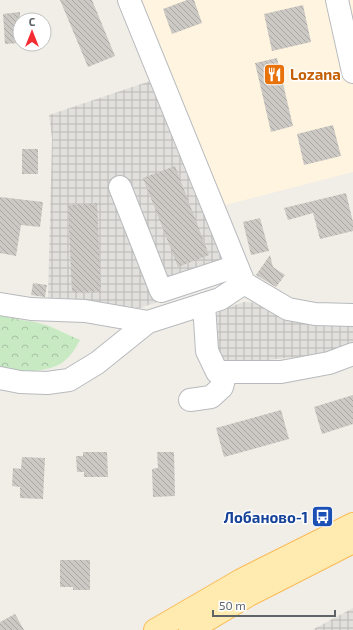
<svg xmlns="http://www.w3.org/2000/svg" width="353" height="630" font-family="'Exo 2',sans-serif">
	<defs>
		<pattern id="industrial-grid" width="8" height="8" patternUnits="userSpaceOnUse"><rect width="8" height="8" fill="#e2e0dc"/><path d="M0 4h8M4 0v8" fill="none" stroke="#bab9b6"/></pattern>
		<pattern id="forest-crowns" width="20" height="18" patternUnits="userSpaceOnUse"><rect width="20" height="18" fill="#c7eac3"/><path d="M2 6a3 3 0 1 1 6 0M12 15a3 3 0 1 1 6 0" fill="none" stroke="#a5c1a2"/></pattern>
		<pattern id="building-back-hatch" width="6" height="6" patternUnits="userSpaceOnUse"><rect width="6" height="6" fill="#ccc9c4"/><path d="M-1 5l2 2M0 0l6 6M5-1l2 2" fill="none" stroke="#a9a7a3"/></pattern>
	</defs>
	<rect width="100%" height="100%" fill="#f1eee7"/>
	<path fill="#fff4df" d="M140 0H353V172L225 205 171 78Z"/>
	<path fill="url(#industrial-grid)" d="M150 81 224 262 222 280 140 308 48 298 52 138 49 115Z
		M244 302 259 303 279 313 312 325 353 323V348L344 352 222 365 212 325 216 314 226 308Z
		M353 608V630H312Z"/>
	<path fill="url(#forest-crowns)" d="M0 315 21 320 35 322 49 326 80 340C75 349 71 356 63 362 49 373 17 373 0 368Z"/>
	<path fill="url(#building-back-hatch)" d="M60 0H92L115 56 88 67Z
		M187 0H194L202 23 172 34 163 9Z
		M303 5 311 42 272 51 264 14Z
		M20 12V43L5 44 3 14Z
		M277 58 293 126 271 132 255 63Z
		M333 125 341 156 304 165 297 134Z
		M22 149H38V174H22Z
		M175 166 209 255 178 267 143 178Z
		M346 193 353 222V231L320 239 313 213 288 220 284 208Z
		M0 197 43 202 40 227 21 225 16 256 0 253Z
		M97 203 101 292 72 293 68 205Z
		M260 218 269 251 251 255 243 222Z
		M270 255 273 267 285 275 276 287 256 275Z
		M33 283 47 285 45 297 31 295Z
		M353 395V424L322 434 314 407Z
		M281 410 289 439 224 457 216 428Z
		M83 452H107L108 477H84V472H77L76 456H83Z
		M157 452H174L175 496 153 497 152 469 158 468Z
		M22 457 45 458 43 499 20 498V487L12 486 13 468 21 469Z
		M60 560H90V590H73V587H60Z
		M15 614 24 630H0V622Z"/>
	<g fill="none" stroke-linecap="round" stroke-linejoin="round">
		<defs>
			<path id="minor" d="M337 0 353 72
				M120 187 161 291 237 266
				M244 283 288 309 315 314 353 315
				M0 304 31 309 85 311 148 322
				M204 304 207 351 217 372H281L329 363 353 354
				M0 378 20 382 47 383 69 380 97 363 148 322 220 299 244 283 129 0
				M190 400 211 397 222 387 226 372"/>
			<path id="major" d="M155 630 241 580 353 524
				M190 630 249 595 353 542"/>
		</defs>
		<use href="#minor" stroke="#b7babe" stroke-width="24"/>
		<use href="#major" stroke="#f9bc59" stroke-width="24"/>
		<use href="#minor" stroke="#fff" stroke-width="22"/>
		<use href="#major" stroke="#ffeaaf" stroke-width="22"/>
	</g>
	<defs>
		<symbol id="restaurant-square" viewBox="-11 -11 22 22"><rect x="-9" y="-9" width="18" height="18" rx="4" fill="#e8710a" stroke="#fff"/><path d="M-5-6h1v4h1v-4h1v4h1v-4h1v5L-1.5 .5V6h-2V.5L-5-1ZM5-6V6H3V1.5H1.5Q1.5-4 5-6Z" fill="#fff"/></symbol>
		<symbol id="bus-square" viewBox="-11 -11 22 22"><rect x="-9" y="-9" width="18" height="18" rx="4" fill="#1a4fb4" stroke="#fff"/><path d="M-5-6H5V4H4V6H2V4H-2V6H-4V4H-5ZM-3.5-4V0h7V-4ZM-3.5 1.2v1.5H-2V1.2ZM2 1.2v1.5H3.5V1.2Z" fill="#fff"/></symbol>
	</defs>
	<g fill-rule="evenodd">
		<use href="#restaurant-square" x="262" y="62" width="25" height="25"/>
		<use href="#bus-square" x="310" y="504" width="25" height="25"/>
	</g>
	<g text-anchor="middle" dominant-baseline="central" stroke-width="3" stroke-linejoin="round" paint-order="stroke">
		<g font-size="15" font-weight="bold" fill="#c56008" stroke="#fff" text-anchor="start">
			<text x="290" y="74">Lozana</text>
		</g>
		<g font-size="15" font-weight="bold" fill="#164399" stroke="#fff" text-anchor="end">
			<text x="308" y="517">Лобаново-1</text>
		</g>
	</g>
	<g transform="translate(32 32)"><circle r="19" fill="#ffffff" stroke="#bfc1c3"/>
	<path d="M0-3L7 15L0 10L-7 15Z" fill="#f22c31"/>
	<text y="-6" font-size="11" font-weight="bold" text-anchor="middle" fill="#5e6468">С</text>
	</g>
	<path d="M213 610v6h122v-6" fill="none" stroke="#5e6468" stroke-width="2"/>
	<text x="219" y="610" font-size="12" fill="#5e6468" stroke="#ffffff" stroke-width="3" paint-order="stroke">50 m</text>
</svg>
